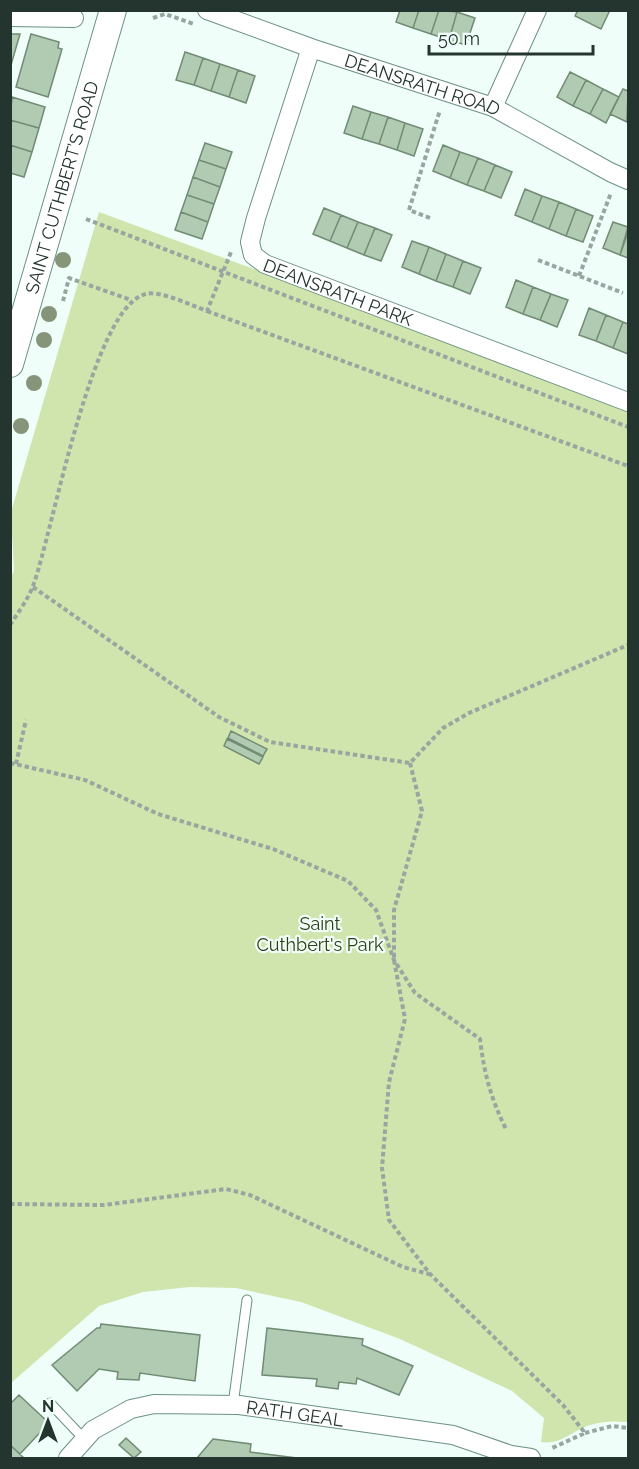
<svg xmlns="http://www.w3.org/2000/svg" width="639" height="1469" font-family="Raleway,sans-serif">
	<rect width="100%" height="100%" fill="#effef8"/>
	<path fill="#d0e5ad" d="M99 212 628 407V1422C615 1421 603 1421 590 1425 571 1431 562 1445 541 1442L544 1418 512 1391 400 1339 301 1302 236 1288 190 1287 143 1292 99 1306 11 1383 10 579 14 571 11 512Z"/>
	<path fill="#b0cbb2" stroke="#718b74" stroke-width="1.5" d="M400 10H419L413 28 396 22Z
		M419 10H439L431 34 413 28Z
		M439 10 457 12 449 40 431 34Z
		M578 10H610L601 29 575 16Z
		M457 12 475 18 466 45 449 40Z
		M10 34H20L11 65H10Z
		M31 34 59 42 58 48 62 49 48 97 16 87Z
		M185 52 203 58 194 85 176 80Z
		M203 58 220 64 211 91 194 85Z
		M220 64 238 70 229 97 211 91Z
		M238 70 255 76 246 103 229 97Z
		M570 72 586 80 573 106 557 97Z
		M586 80 603 89 590 114 573 106Z
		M603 89 619 97 606 123 590 114Z
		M623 89 628 91 627 122 610 114Z
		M12 97 45 107 39 128 10 120Z
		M353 106 371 112 362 139 344 133Z
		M371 112 388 117 379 144 362 139Z
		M388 117 405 123 397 150 379 144Z
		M10 120 39 128 32 152 10 145Z
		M405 123 423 129 414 156 397 150Z
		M205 143 232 152 226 169 199 160Z
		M10 145 32 152 24 177 10 173Z
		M443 145 460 152 450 178 433 171Z
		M460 152 478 158 467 185 450 178Z
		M478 158 495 165 484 191 467 185Z
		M199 160 226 169 220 187 193 177Z
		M495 165 512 172 501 198 484 191Z
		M193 177 220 187 214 204 187 195Z
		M525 189 542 196 532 222 515 215Z
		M187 195 214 204 208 222 181 212Z
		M542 196 559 202 549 229 532 222Z
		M559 202 576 209 566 236 549 229Z
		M324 208 341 215 330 241 313 234Z
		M576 209 593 216 583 242 566 236Z
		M181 212 208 222 202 239 175 230Z
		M341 215 358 222 347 248 330 241Z
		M358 222 375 228 364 255 347 248Z
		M613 222 628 227 620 255 603 248Z
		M375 228 392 235 381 261 364 255Z
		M628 232V258L620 255Z
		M412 241 429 247 419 274 402 267Z
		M429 247 446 254 436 281 419 274Z
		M446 254 463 261 453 287 436 281Z
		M463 261 481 268 470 294 453 287Z
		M516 280 533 287 523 314 506 307Z
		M533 287 551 294 540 320 523 314Z
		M551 294 568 300 557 327 540 320Z
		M589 308 606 315 596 341 579 335Z
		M606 315 623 322 613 348 596 341Z
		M623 322 628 324V354L613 348Z
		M231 731 267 749 263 756 228 738Z
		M227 739 263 757 259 764 224 746Z
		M101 1324 200 1335 195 1381 140 1373 139 1380 117 1379 118 1372 99 1369 77 1391 52 1365 97 1328H100Z
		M267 1328 363 1339 362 1345 413 1366 399 1395 357 1378 356 1384 339 1382 338 1389 316 1386 317 1379 262 1375Z
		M19 1395 49 1423 20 1454 10 1445V1404Z
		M126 1438 141 1452 134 1458 119 1445Z
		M213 1439 251 1444 250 1452 297 1458H197Z
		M10 1445 24 1458H10Z"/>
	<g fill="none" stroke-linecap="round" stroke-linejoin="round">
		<defs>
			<path id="lane" d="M50 1403 85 1440
				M233 1405 247 1300"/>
			<g id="street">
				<path id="s1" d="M207 10 311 48 493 107 610 172 628 180"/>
				<path d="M10 17 74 18"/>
				<path id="s2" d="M311 48 256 218 250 242 253 255 265 264 628 402"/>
				<path d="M493 107 537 10"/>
				<path id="s3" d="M68 1458 93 1430 131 1409 154 1404 239 1405 453 1435 511 1455 531 1458"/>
			</g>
			<g id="secondary">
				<path id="s4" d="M10 364 113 10"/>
			</g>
		</defs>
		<use href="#lane" stroke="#6c9184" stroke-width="11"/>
		<use href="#street" stroke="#6c9184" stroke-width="20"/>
		<use href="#secondary" stroke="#6c9184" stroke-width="28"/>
		<path stroke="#97a6a0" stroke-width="4" stroke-dasharray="4.5 3" stroke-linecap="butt" d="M153 18 165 14 194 24
			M430 218 409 210 440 110
			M86 219 628 427
			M538 260 623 293
			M579 276 611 193
			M63 301 69 278 131 300
			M207 311 628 466
			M33 587 219 717 270 742 410 763 443 728 469 713 628 645
			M10 625C18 613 28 599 33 586 53 532 92 306 146 294 160 290 193 306 207 311L231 252
			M10 763 85 780 158 814 273 849 348 881 376 910 394 960 415 993 480 1039C484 1073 491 1099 506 1129
			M410 763 422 811 394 910V960L405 1019 389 1082 382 1168 389 1220 430 1274 563 1405 585 1433 550 1449
			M16 764 26 720
			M10 1204 104 1205 226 1189 250 1195 403 1267 429 1274
			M585 1433 612 1426 628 1428"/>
		<use href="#lane" stroke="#fff" stroke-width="9"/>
		<use href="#street" stroke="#fff" stroke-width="18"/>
		<use href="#secondary" stroke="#fff" stroke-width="26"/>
	</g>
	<g fill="#869479">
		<circle cx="63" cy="260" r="8"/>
		<circle cx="49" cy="314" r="8"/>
		<circle cx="44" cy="340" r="8"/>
		<circle cx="34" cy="383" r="8"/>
		<circle cx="21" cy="426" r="8"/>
	</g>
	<g text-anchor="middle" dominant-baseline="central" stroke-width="4.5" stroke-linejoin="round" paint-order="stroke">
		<g font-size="18" fill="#24342e" stroke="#effef8">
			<text stroke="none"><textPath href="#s1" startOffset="228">DEANSRATH ROAD</textPath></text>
			<text stroke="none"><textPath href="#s4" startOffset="184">SAINT CUTHBERT’S ROAD</textPath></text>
			<text stroke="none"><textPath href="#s2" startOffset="310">DEANSRATH PARK</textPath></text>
			<text stroke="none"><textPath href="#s3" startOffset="246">RATH GEAL</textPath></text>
		</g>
		<g font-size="18" fill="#303e11" stroke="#effef8">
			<text x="320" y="923">Saint<tspan x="320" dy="21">Cuthbert's Park</tspan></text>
		</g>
	</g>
	<rect width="639" height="1469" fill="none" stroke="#24342e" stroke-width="24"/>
	<g transform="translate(48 1421)" stroke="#effef8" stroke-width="4.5" paint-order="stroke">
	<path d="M0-4.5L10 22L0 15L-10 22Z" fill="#24342e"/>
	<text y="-9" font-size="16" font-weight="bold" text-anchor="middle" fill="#24342e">N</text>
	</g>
	<path d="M429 45v9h164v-9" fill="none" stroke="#24342e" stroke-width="3"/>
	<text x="438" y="45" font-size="18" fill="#24342e" stroke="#effef8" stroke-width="4.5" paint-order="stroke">50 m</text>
</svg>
